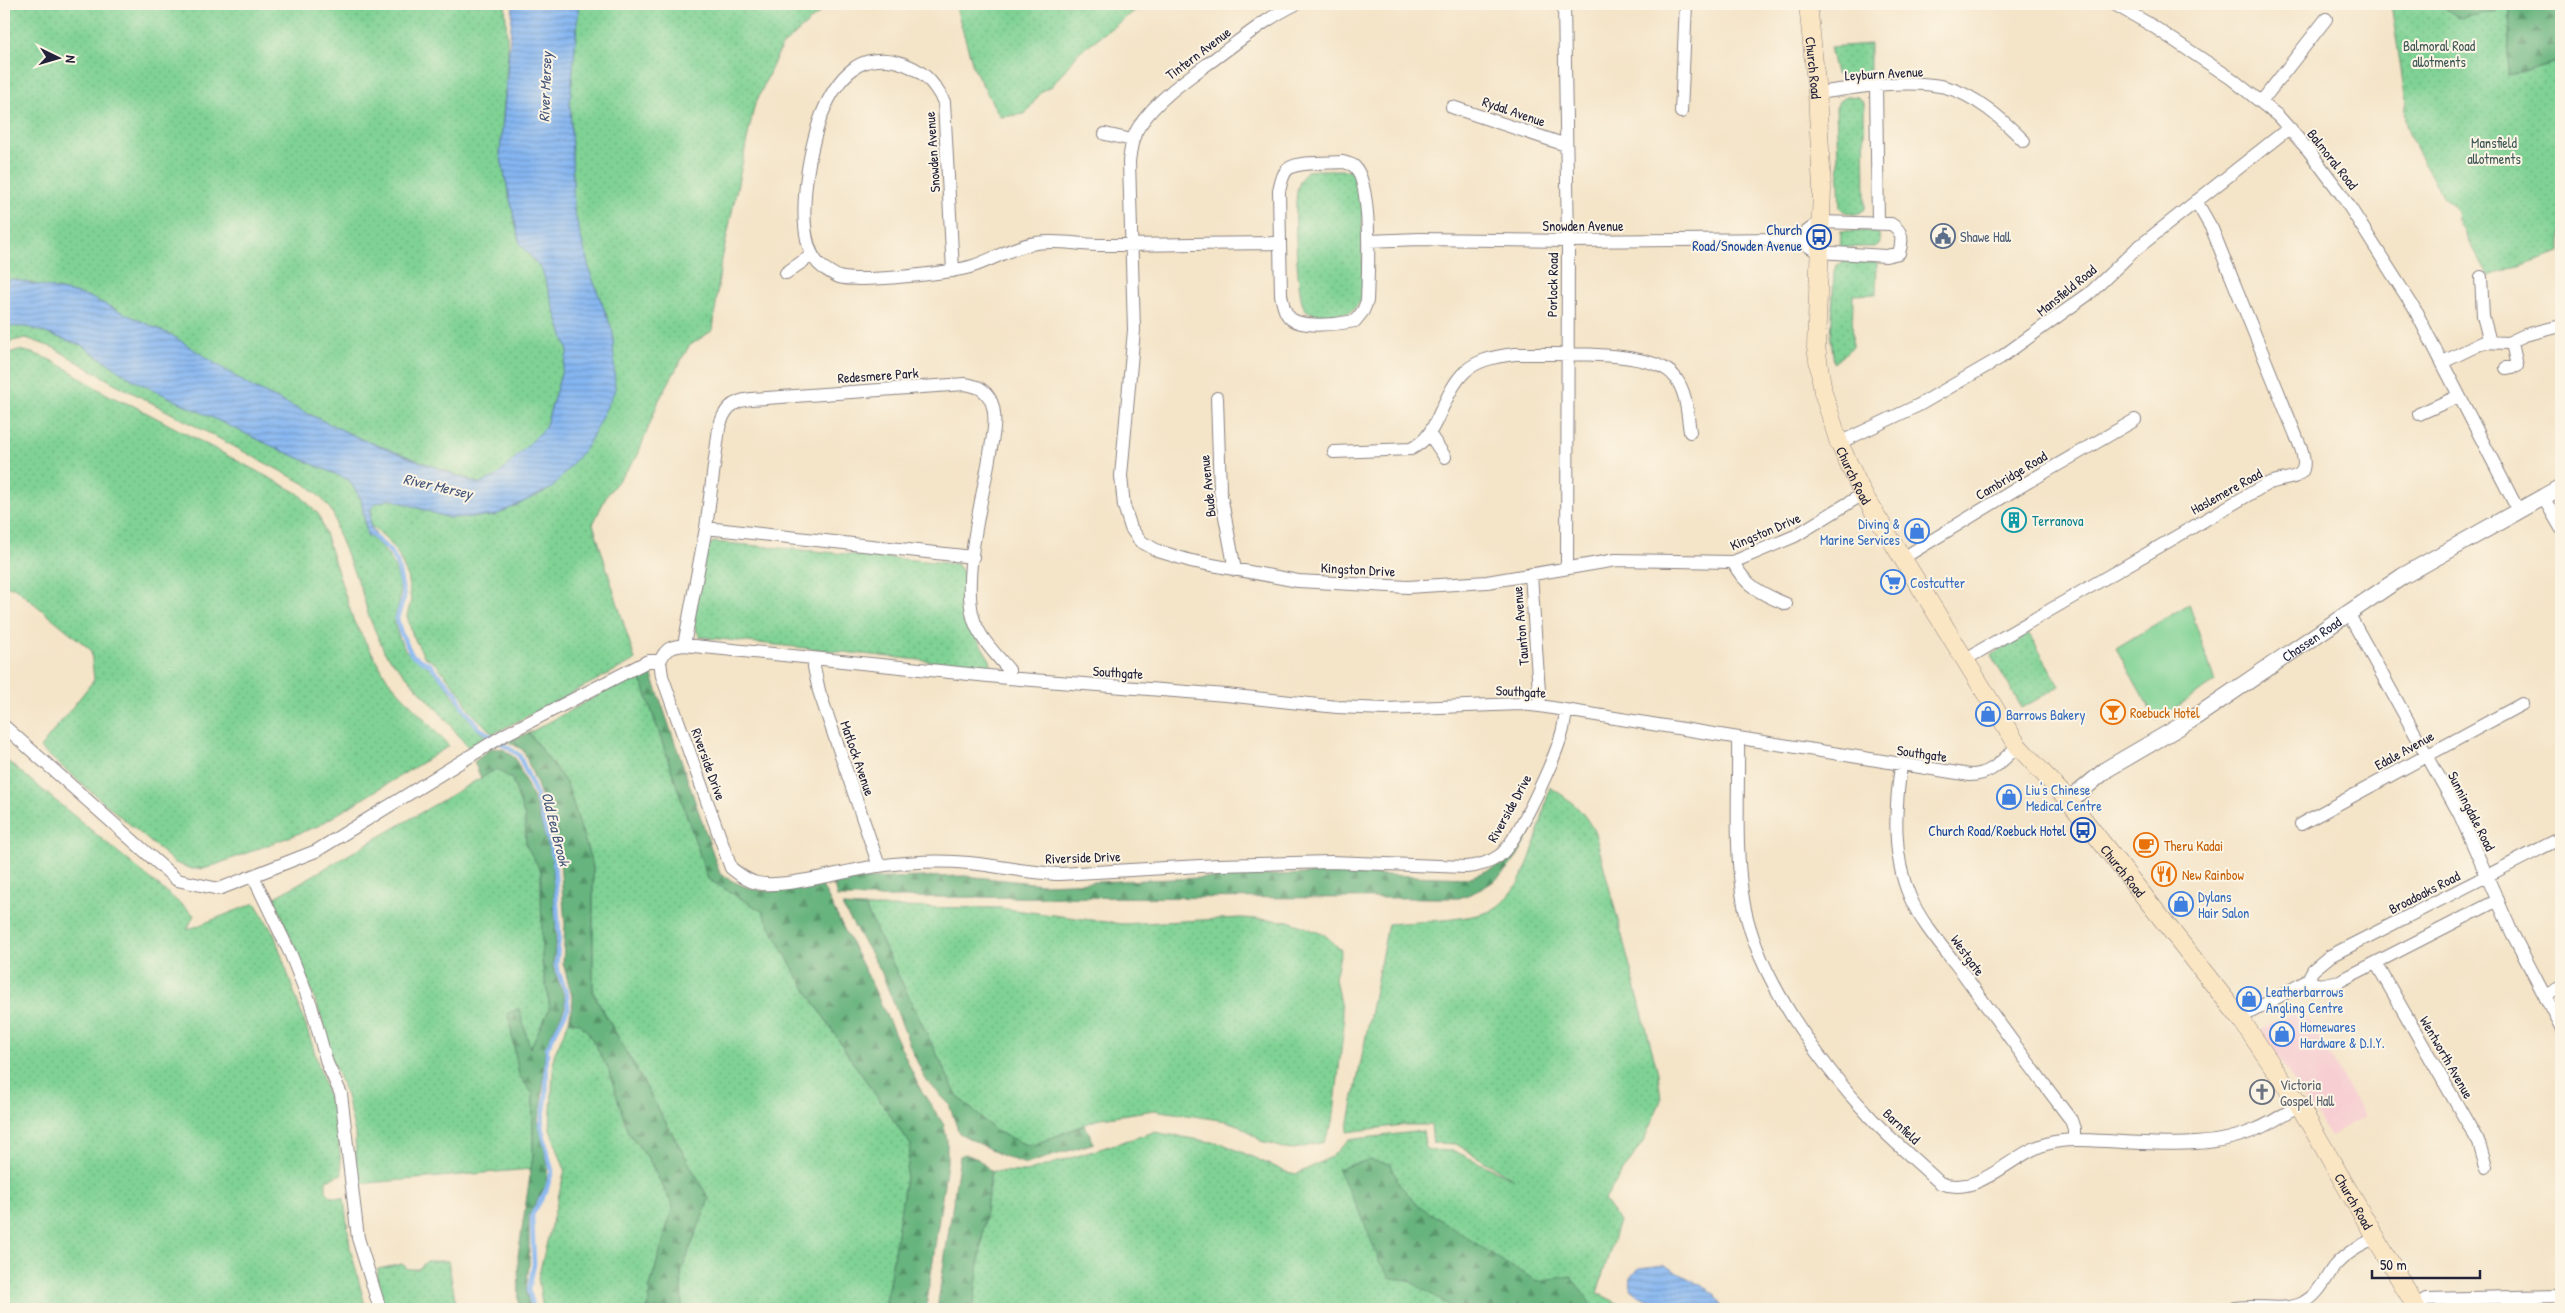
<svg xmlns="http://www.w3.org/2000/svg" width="2565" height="1313" font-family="'Patrick Hand',sans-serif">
	<defs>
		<pattern id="grass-dots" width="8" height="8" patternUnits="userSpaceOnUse" patternTransform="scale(1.25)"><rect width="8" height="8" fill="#7fd294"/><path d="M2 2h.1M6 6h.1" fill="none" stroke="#6db480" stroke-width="1.8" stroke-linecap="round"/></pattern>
		<pattern id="forest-firs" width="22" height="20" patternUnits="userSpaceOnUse" patternTransform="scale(1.25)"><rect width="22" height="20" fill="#67b47e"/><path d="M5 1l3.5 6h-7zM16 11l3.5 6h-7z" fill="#549268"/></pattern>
		<pattern id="water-rules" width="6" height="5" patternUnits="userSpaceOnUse" patternTransform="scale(1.25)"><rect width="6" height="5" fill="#85b6f1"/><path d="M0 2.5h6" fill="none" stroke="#6c94c4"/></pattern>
	</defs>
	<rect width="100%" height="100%" fill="#fcf5e5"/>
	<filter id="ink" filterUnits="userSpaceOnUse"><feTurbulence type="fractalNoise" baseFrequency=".02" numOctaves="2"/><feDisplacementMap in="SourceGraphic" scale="10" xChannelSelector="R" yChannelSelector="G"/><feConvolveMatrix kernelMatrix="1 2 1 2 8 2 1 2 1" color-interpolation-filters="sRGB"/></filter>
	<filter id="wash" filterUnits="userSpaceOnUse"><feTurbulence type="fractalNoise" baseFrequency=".0096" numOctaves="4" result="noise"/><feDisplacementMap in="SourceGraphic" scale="20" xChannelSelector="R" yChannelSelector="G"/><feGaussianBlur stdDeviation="1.12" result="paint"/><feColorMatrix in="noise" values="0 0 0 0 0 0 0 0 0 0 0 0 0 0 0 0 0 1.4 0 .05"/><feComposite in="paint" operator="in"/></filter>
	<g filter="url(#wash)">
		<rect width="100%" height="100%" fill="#f4e4c8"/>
		<path fill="#f7cfd2" d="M2302 1008 2365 1116 2330 1136 2260 1030Z"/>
		<path fill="url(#grass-dots)" stroke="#507a68" d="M4 4H505L508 54 500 154 520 244 542 270 568 351 545 428 497 476 481 484 361 439 250 386 173 336 87 296 12 279 4 282Z
			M579 4H829L781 47 754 107 720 269 713 330 689 346 659 400 637 457 607 495 593 524 635 660 493 734 470 711 461 694 436 664 424 656 413 636 407 616 411 600 407 575 398 554 387 539 370 525 371 509 376 503 391 499 449 518 494 516 552 488 613 332 591 275 574 211 570 102Z
			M955 4H1144L1079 52 1052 86 1042 91 1025 114 1000 117 974 69Z
			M2391 4H2451L2441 7 2497 11 2494 4H2508L2510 10 2508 75 2561 61V252L2489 276 2458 221C2458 211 2454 204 2445 199 2434 179 2396 126 2406 103Z
			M1870 44V77H1843L1836 74 1830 47Z
			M1847 97H1858L1864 103 1865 209C1856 217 1848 215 1840 208L1836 108 1839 101Z
			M1317 170H1355L1362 186 1363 299 1350 313C1338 313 1314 319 1305 309 1296 299 1294 208 1297 192 1298 184 1302 177 1307 171Z
			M1841 231H1875L1879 234 1880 243 1875 247H1840Z
			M1844 262H1877L1876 294 1853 295 1852 347 1834 363 1831 339 1834 272 1836 266Z
			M4 326 28 327 81 345 135 381 276 448 349 480 361 499 367 535C385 546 400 569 400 592 401 614 388 612 400 640 408 659 416 657 430 668 454 688 463 719 488 739L475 748 467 746 443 716 385 653 369 617 361 589 336 529C337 510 320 497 307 485L112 382 54 348 26 338 4 343Z
			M18 350C67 358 88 391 132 405L298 493 319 515 354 622 388 680 449 746 318 826 207 868 192 869 175 863 40 748 94 680 91 650 14 587 4 586V516L11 507 4 501V355Z
			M714 542 957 564 964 573 970 627 990 660 991 665 986 667 700 637 693 624 707 546Z
			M2029 634 2060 686 2022 708 1991 655Z
			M639 673 708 879 762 911 795 972 850 1058 911 1145 885 1309H682L681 1272 709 1199 593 992V867L567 784 529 733Z
			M4 758 194 915 187 930 255 903 274 934 312 1044 337 1125 342 1174 326 1180V1191L332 1197 344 1198 350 1247 366 1309H4Z
			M496 769 512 779 525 817 526 845 541 871 542 962 550 1008 530 1049 519 1009 508 1013 519 1075 533 1094V1156L531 1169 357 1184 355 1133 345 1092 330 1055 322 1020 305 972 274 898Z
			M1550 787C1572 801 1583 810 1595 833L1658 1073 1661 1100 1644 1140 1604 1200 1619 1221 1597 1293 1630 1309H973L991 1171 1026 1172 1154 1132 1223 1144 1286 1172 1297 1174 1331 1157 1348 1140 1423 1131 1426 1150 1454 1151 1514 1179 1456 1144 1433 1143 1431 1125H1402L1347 1132 1388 924C1412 922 1472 920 1490 911 1530 891 1538 827 1550 787Z
			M865 907 999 908 1122 924 1241 918 1289 921 1325 935 1341 950 1335 978 1344 1024 1333 1122 1324 1142 1290 1150 1261 1141 1241 1126 1226 1121 1154 1110 1101 1118 1033 1145 1024 1144 996 1131 957 1096Z
			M569 1021 578 1023 588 1032 609 1068 628 1132 648 1158 673 1206 650 1287 648 1309H543L538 1278 565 1170 550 1129 554 1055Z
			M427 1261H448L457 1309H385L377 1283 378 1269 402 1264 408 1269H418Z"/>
		<path fill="url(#forest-firs)" stroke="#446b5c" d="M2451 4H2494L2497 11 2460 18 2441 6Z
			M2508 4H2561V61L2508 75 2510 10Z
			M650 670 720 874C759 898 777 892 821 884L870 980 919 1087 944 1125 947 1140V1163L926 1309H885L911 1145 850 1058 795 972 762 911 708 879 639 673Z
			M529 733 567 784 593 867V993L709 1199 681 1272 682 1309H648L650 1287 673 1206 648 1158 628 1132 608 1068 588 1032 578 1023 569 1021 573 1000 563 963 565 924 560 862 537 784 523 750 507 741Z
			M491 748 503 749 515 758 534 801 552 859 556 935 553 967 564 996 565 1007 545 1048 542 1104 538 1120 548 1166 546 1185 529 1215V1263L526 1290 530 1309H519L518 1256 533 1156V1094L519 1075 508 1013 519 1009 530 1048 550 1008 542 962 541 871 526 845 525 817 512 779 496 769 481 778 474 762Z
			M1531 819 1535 825C1515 863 1502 884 1459 898L837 897 833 882 881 878 966 876 1042 884 1330 873 1468 878 1504 864Z
			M842 906 865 907 957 1096 996 1131 1024 1144 1033 1145 1085 1125 1094 1143 1026 1164 1003 1156 959 1133 949 1104 926 1080 913 1053 881 971Z
			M965 1154 978 1159 991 1171 973 1309H937L960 1156Z
			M1369 1160 1391 1164 1399 1184 1418 1205 1507 1264 1537 1281 1571 1276 1594 1309H1455L1408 1280 1390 1278 1379 1261 1360 1212 1337 1169Z"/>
		<path fill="#7fd294" stroke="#507a68" d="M2189 604 2215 682 2156 720 2116 648Z"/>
		<path fill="url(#water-rules)" stroke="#546c96" d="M513 4H579L570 102 574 211 591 275 613 332 615 390 588 445 552 488 494 516 449 518 391 499 376 503 371 509 370 525 378 539 377 541 367 535 361 499 349 480 276 448 135 381 81 345 28 327 4 326V282L12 279 87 296 173 336 250 386 361 439 479 484 497 476 545 428 568 351 542 270 520 244 500 154Z
			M1664 1265 1715 1293 1720 1302 1721 1309C1690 1309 1656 1310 1630 1289L1631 1278 1639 1268Z"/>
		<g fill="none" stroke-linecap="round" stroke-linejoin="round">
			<path stroke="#85b6f1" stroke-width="4.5" d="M373 536 388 549 397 562 404 597 397 618 400 631 412 655 430 665 456 693 464 709 479 728 519 755 535 792 554 860 559 935 556 966 567 995 568 1008 547 1048 546 1098 541 1126 552 1171 546 1191 532 1215 534 1264 529 1290 533 1309"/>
		</g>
	</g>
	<g filter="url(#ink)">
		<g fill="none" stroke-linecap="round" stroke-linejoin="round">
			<defs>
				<path id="minor" d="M1296 4C1267 18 1243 38 1217 57 1190 77 1159 97 1140 125 1132 136 1131 148 1129 161L1134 330 1121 476 1124 506 1131 528 1140 541 1158 551 1191 561 1298 581 1408 587 1487 582 1616 560 1733 562 1795 536 1863 494
					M1564 4 1568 241 1567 567
					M2114 4 2151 25 2232 79 2278 116 2309 151 2342 195 2414 308 2518 510
					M1876 87 1878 222
					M1817 93C1857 88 1905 78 1945 87 1976 95 2002 119 2024 141
					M2261 102 2326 19
					M1452 107 1566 145
					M1681 112 1686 4
					M1105 134 1132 140
					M1343 162C1347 163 1351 164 1354 166 1373 184 1368 273 1367 301L1363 311 1355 321C1340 324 1300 329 1289 317 1283 310 1283 303 1281 295L1279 191C1281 184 1282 174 1288 169 1297 161 1331 163 1343 162Z
					M1368 241 1420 239 1568 241 1797 239 1818 252 1886 256 1899 253C1903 240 1903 231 1891 224L1820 222 1797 239
					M953 271 944 102C933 81 922 69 898 62 884 58 865 59 853 69 838 80 829 97 822 114 809 147 790 242 822 267 827 270 834 275 839 277 860 283 951 273 973 266 994 259 1014 246 1036 243 1059 239 1084 246 1107 245 1164 245 1221 243 1278 243
					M786 273 812 255
					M2481 277 2483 316 2490 342
					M2443 362 2484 342 2508 343 2525 335 2561 326
					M2506 368 2517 366 2512 343
					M1217 398 1220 490 1235 570
					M2419 414 2459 396
					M1430 435 1445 457
					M1839 443 1919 405 2000 358 2090 293 2136 249 2284 132 2291 129
					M1334 452 1411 449C1426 441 1431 432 1438 417 1458 374 1464 360 1515 354 1550 355 1654 348 1675 377 1687 393 1687 412 1690 432
					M2543 497 2561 528
					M706 528 973 557
					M1903 558 2016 489 2135 420
					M1733 562C1745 586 1762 594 1786 604
					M1531 574 1540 706
					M2348 613 2459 813 2512 933 2561 1027
					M684 645 706 528 719 428C724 410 731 401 751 399L965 384C976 386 984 388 990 399 999 416 992 440 989 459 982 501 962 577 973 617 978 637 996 654 1009 670L1008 678
					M815 659 814 667 819 691 879 866
					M1964 660 2267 484C2290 475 2312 483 2301 448L2212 229 2196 201
					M660 661C666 648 670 647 684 645L1008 678 1226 695 1337 707 1385 709 1521 704 1540 706 1970 775C1992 775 2002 760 2018 746
					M660 661 662 676 731 868C739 874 747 881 757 883 784 889 848 870 878 866 907 862 940 860 969 863 1000 866 1029 873 1060 874L1218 865 1331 862 1466 867C1478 866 1489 863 1499 856 1517 843 1555 758 1562 733 1564 726 1565 718 1566 711
					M4 726 177 880 219 889 316 851 506 734 648 661H660
					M1738 738C1739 793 1734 851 1744 905 1758 978 1820 1064 1871 1118 1892 1141 1917 1161 1940 1183 1980 1198 2010 1154 2046 1144 2070 1137 2097 1141 2122 1142 2166 1144 2216 1148 2257 1129 2272 1123 2286 1113 2299 1105
					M1901 766C1895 808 1892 856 1910 897 1921 923 1945 950 1962 972 1998 1022 2034 1071 2071 1120L2074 1129V1140
					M2301 824 2522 704
					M253 876 291 955 311 1005 327 1063 341 1094 358 1238 380 1309
					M2376 963 2479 1143 2486 1167
					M2307 981 2320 985 2340 981 2498 900
					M2545 996 2561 987
					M2240 1018 2307 981 2313 970 2330 956 2561 838
					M2416 1306 2426 1299 2561 1296
					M2231 1309C2254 1303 2282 1313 2303 1303 2318 1295 2324 1281 2333 1268 2344 1254 2360 1245 2377 1238"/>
				<g id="tertiary">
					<path id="s1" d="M2069 801 2107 769 2191 720 2403 576 2561 487"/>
				</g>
				<g id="secondary">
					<path id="s2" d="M1808 4 1817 93 1822 189 1816 347 1823 392 1839 443 1863 494 2018 746 2069 801 2240 1018 2299 1105 2417 1309"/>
				</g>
			</defs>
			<use href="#minor" stroke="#8b8382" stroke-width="14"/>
			<use href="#tertiary" stroke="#8b8382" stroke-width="18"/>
			<use href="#secondary" stroke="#8b8382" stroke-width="19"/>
			<use href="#minor" stroke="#fff" stroke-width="12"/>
			<use href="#tertiary" stroke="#fff" stroke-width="16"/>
			<use href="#secondary" stroke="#fbe6c4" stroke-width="18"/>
		</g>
	</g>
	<defs>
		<symbol id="civic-ring" viewBox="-11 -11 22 22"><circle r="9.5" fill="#fcf5e5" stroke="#5c6f8a" stroke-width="1.5"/><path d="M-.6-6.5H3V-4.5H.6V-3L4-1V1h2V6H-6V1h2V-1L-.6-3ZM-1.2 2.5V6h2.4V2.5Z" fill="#5c6f8a"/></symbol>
		<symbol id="bus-ring" viewBox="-11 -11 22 22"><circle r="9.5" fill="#fcf5e5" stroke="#1a4fb4" stroke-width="1.5"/><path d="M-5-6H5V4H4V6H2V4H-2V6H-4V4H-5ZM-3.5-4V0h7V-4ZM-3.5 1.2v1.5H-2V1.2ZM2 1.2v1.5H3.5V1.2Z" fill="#1a4fb4"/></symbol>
		<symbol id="building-ring" viewBox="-11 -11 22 22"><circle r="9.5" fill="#fcf5e5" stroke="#0f9aa8" stroke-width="1.5"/><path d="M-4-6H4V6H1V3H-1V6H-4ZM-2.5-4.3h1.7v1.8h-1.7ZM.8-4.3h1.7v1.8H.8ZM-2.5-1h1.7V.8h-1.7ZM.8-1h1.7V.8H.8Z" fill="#0f9aa8"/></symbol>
		<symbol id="shop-ring" viewBox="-11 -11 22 22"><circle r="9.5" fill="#fcf5e5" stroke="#3f7fe0" stroke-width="1.5"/><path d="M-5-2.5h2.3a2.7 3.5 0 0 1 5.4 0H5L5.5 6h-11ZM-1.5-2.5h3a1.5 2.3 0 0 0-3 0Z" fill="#3f7fe0"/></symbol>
		<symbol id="supermarket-ring" viewBox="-11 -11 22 22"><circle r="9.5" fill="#fcf5e5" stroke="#3f7fe0" stroke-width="1.5"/><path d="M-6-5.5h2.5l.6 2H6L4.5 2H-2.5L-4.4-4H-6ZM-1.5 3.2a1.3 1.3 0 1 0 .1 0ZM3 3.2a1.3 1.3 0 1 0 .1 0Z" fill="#3f7fe0"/></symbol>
		<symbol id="bar-ring" viewBox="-11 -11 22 22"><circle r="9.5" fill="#fcf5e5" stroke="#e8710a" stroke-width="1.5"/><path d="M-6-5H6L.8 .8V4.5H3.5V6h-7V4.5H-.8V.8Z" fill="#e8710a"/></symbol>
		<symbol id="cafe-ring" viewBox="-11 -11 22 22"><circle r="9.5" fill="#fcf5e5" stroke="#e8710a" stroke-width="1.5"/><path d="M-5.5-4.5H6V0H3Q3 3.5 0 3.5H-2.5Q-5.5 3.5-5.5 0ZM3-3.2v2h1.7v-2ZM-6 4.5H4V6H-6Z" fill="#e8710a"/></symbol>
		<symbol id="restaurant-ring" viewBox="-11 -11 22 22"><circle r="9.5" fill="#fcf5e5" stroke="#e8710a" stroke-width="1.5"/><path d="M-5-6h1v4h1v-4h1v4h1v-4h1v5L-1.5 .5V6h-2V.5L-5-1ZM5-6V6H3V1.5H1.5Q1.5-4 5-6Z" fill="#e8710a"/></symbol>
		<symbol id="church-ring" viewBox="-11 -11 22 22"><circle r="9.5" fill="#fcf5e5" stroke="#6b7280" stroke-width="1.5"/><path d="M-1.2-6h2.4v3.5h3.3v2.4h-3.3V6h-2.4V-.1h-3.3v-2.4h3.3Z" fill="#6b7280"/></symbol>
	</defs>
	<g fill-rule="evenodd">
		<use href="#civic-ring" x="1929" y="222" width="28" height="28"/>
		<use href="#bus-ring" x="1805" y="223" width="28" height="28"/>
		<use href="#building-ring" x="2000" y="506" width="28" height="28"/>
		<use href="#shop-ring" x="1903" y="517" width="28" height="28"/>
		<use href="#supermarket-ring" x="1879" y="568" width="28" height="28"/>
		<use href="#bar-ring" x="2099" y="698" width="28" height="28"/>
		<use href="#shop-ring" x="1974" y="700" width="28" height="28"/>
		<use href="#shop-ring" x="1995" y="783" width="28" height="28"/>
		<use href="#bus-ring" x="2069" y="816" width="28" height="28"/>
		<use href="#cafe-ring" x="2132" y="831" width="28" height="28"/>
		<use href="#restaurant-ring" x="2150" y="860" width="28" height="28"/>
		<use href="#shop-ring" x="2167" y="890" width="28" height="28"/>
		<use href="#shop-ring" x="2235" y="985" width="28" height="28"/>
		<use href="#shop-ring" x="2268" y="1020" width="28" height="28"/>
		<use href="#church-ring" x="2248" y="1078" width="28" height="28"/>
	</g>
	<g text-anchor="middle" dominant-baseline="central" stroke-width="4" stroke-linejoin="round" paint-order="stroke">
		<g font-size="14" fill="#3e5756" stroke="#fcf5e5">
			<text x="2439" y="45">Balmoral Road<tspan x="2439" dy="16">allotments</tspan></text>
			<text x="2494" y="142">Mansfield<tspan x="2494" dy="16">allotments</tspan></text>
		</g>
		<g font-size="14" fill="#22223b" stroke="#fcf5e5">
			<text transform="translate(1198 53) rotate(-37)">Tintern Avenue</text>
			<text stroke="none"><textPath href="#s2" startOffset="64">Church Road</textPath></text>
			<text transform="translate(1884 73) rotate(-3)">Leyburn Avenue</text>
			<text transform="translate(1514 111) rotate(19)">Rydal Avenue</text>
			<text transform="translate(932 152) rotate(-94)">Snowden Avenue</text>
			<text transform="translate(2333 159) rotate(52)">Balmoral Road</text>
			<text x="1583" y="225">Snowden Avenue</text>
			<text transform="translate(1552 285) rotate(-89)">Porlock Road</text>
			<text transform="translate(2066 290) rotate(-39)">Mansfield Road</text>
			<text transform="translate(878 375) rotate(-4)">Redesmere Park</text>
			<text stroke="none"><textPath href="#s2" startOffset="478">Church Road</textPath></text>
			<text transform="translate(2011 475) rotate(-31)">Cambridge Road</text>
			<text transform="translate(1207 486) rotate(-96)">Bude Avenue</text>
			<text transform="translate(2226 491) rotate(-29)">Haslemere Road</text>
			<text transform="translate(1765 531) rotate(-23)">Kingston Drive</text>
			<text transform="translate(1358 569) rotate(3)">Kingston Drive</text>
			<text transform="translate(1520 626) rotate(-95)">Taunton Avenue</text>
			<text stroke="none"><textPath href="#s1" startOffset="292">Chassen Road</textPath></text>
			<text transform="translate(1118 672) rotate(4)">Southgate</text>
			<text transform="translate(1521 691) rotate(3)">Southgate</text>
			<text transform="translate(2404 750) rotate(-29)">Edale Avenue</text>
			<text transform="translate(1922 753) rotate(8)">Southgate</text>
			<text transform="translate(858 758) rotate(71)">Matlock Avenue</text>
			<text transform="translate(709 764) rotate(70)">Riverside Drive</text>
			<text transform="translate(1509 808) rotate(-61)">Riverside Drive</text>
			<text transform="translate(2472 811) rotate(63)">Sunningdale Road</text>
			<text transform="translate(1083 857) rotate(-2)">Riverside Drive</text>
			<text stroke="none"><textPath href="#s2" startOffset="958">Church Road</textPath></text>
			<text transform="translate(2424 892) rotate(-27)">Broadoaks Road</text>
			<text transform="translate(1968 955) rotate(54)">Westgate</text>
			<text transform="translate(2447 1057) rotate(60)">Wentworth Avenue</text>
			<text transform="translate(1902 1126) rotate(43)">Barnfield</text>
			<text stroke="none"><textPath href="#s2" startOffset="1362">Church Road</textPath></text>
		</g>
		<g font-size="14" fill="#164399" stroke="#fcf5e5" text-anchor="end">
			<text x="1802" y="229">Church<tspan x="1802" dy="16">Road/Snowden Avenue</tspan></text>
			<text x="2066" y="830">Church Road/Roebuck Hotel</text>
		</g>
		<g font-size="14" fill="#4e5e75" stroke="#fcf5e5" text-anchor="start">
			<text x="1960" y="236">Shawe Hall</text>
		</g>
		<g font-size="14" fill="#0d838f" stroke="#fcf5e5" text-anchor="start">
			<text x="2032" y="520">Terranova</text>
		</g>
		<g font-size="14" fill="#366cbe" stroke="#fcf5e5" text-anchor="start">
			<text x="1900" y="523" text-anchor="end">Diving &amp;<tspan x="1900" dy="16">Marine Services</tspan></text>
			<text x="1910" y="582">Costcutter</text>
			<text x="2006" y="714">Barrows Bakery</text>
			<text x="2026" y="789">Liu's Chinese<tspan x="2026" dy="16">Medical Centre</tspan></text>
			<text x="2198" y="896">Dylans<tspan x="2198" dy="16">Hair Salon</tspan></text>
			<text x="2266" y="991">Leatherbarrows<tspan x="2266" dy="16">Angling Centre</tspan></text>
			<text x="2300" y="1026">Homewares<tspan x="2300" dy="16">Hardware &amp; D.I.Y.</tspan></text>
		</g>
		<g font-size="14" fill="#c56008" stroke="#fcf5e5" text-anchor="start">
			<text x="2130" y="712">Roebuck Hotel</text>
			<text x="2164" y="845">Theru Kadai</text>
			<text x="2182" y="874">New Rainbow</text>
		</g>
		<g font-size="14" fill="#5b616d" stroke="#fcf5e5" text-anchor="start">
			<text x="2280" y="1084">Victoria<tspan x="2280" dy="16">Gospel Hall</tspan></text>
		</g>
		<g font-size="15" font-style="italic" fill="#45567b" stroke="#fcf5e5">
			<text transform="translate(545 87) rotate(-88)">River Mersey</text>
			<text transform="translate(438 486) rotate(13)">River Mersey</text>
			<text transform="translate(556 829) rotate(76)">Old Eea Brook</text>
		</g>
	</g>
	<rect width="2565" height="1313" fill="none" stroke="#fcf5e5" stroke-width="20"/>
	<g transform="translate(58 58) rotate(95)" stroke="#fcf5e5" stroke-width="4" paint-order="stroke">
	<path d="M0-4L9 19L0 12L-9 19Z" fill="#22223b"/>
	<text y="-8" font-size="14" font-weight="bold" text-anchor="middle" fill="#22223b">N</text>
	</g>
	<path d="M2372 1270v8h108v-8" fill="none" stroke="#22223b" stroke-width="2.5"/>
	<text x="2380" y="1270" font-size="15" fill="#22223b" stroke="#fcf5e5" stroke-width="4" paint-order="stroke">50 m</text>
</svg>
